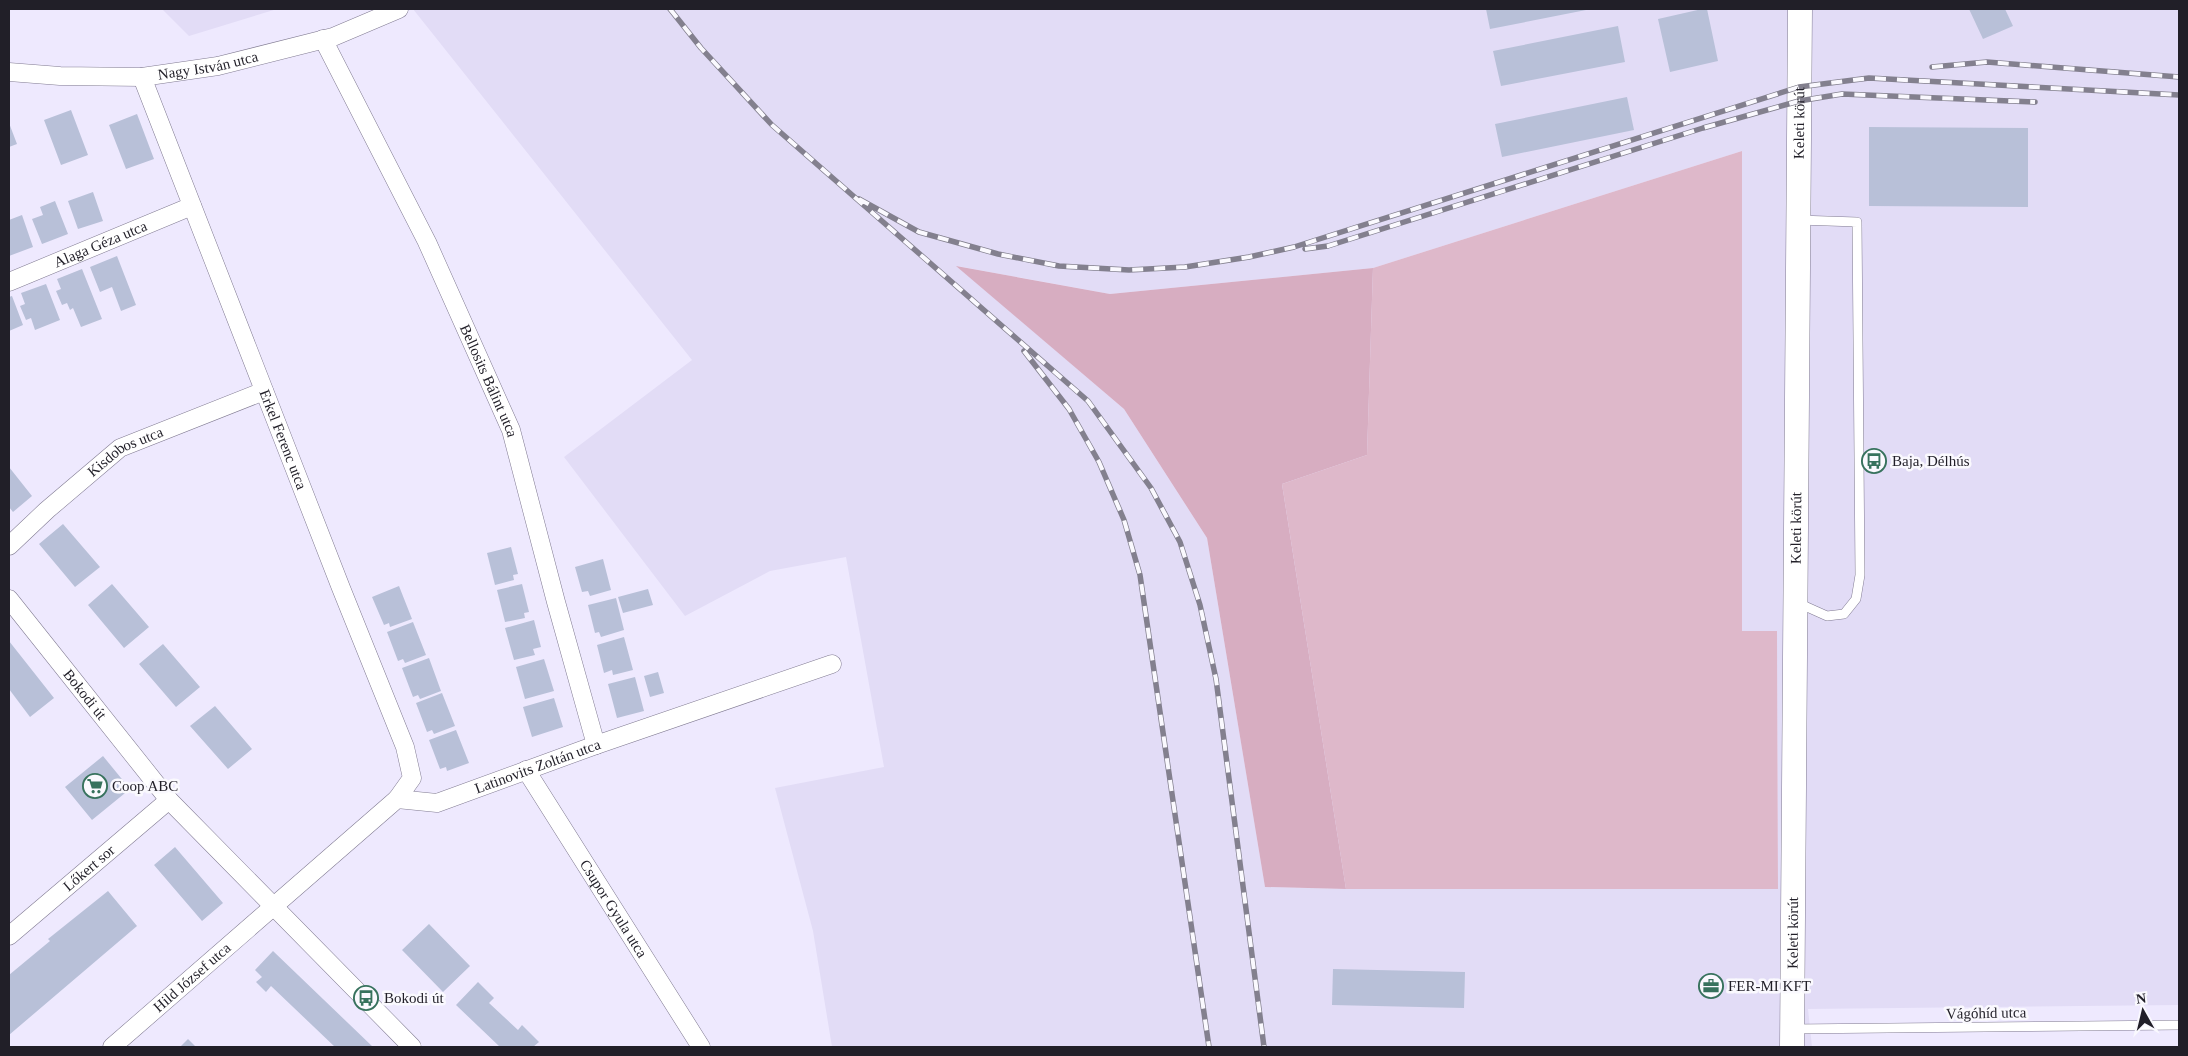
<svg xmlns="http://www.w3.org/2000/svg" width="2188" height="1056" font-family="'Times New Roman',serif">
	<rect width="100%" height="100%" fill="#eee9fe"/>
	<path fill="#e2dcf6" fill-rule="evenodd" d="M162 9H277L189 36Z
		M413 9H2179V1005L1808 1009 1812 1047H832L813 931 775 788 884 767 846 557 770 571 685 616 564 457 692 360ZM1742 151V632H1777L1778 888 1346 889 1265 887 1207 538 1124 409 957 266 1110 294 1373 268Z"/>
	<path fill="#deb8ca" d="M1742 151V631H1777L1778 889H1346L1282 484 1367 455 1373 268Z"/>
	<path fill="#d7adc1" d="M956 266 1110 294 1373 268 1367 455 1282 484 1346 889 1265 887 1207 538 1124 409Z"/>
	<path fill="#b8c0d8" d="M1486 9H1586V10L1490 29Z
		M1702 9H1707L1718 61 1670 72 1658 19Z
		M1969 9H2005L2013 26 1983 39Z
		M1618 26 1625 62 1501 86 1493 51Z
		M1627 97 1634 130 1502 157 1495 124Z
		M71 110 88 155 61 165 44 120Z
		M137 114 154 159 126 169 109 125Z
		M9 123 17 144 9 147Z
		M1869 127 2028 128V207L1869 206Z
		M93 192 103 221 78 229 68 201Z
		M55 201 68 234 42 244 32 219 43 215 40 207Z
		M22 215 33 247 9 256V220Z
		M117 256 136 305 121 311 112 287 100 292 90 267Z
		M82 269 102 319 81 327 73 308 70 310 67 303 62 305 56 291 61 289 57 279Z
		M46 284 60 320 35 330 31 318 26 320 20 306 25 304 21 293Z
		M12 296 23 325 9 331V297Z
		M9 467 32 496 13 512 9 507Z
		M63 524 100 567 75 587 39 544Z
		M511 547 518 574 513 575 514 580 495 585 487 553Z
		M603 559 611 590 590 596 588 591 582 592 575 567Z
		M112 584 149 627 124 648 88 605Z
		M522 584 529 612 524 613 525 618 505 622 497 590Z
		M399 586 412 619 390 627 389 623 384 625 372 597Z
		M648 589 653 605 623 613 618 597Z
		M616 598 624 630 601 637 599 632 595 633 588 605Z
		M534 620 541 647 533 649 535 655 514 660 505 628Z
		M413 622 426 655 405 663 403 659 398 661 387 632Z
		M624 637 633 670 613 675 612 670 604 673 597 645Z
		M9 641 54 698 30 717 9 689Z
		M163 644 200 687 176 707 139 664Z
		M429 658 441 691 420 699 418 695 413 697 402 668Z
		M544 659 554 691 525 699 516 667Z
		M658 672 664 693 650 697 644 676Z
		M635 677 644 711 617 718 608 684Z
		M442 693 455 726 434 734 432 730 427 732 416 703Z
		M554 698 563 727 532 737 523 707Z
		M215 706 252 749 228 769 190 726Z
		M456 730 469 763 447 771 446 767 440 769 429 740Z
		M103 756 130 789 92 820 65 787Z
		M175 847 223 903 202 921 154 865Z
		M108 891 137 926 9 1035V975L50 941 48 939Z
		M429 924 470 966 443 992 402 950Z
		M273 951 373 1047H335L271 986 266 992 256 982 262 977 255 970Z
		M1333 969 1465 972 1464 1008 1332 1005Z
		M478 982 494 998 489 1003 518 1030 522 1025 539 1042 533 1047H500L456 1005Z
		M188 1039 196 1047H180Z"/>
	<g fill="none" stroke-linecap="round" stroke-linejoin="round">
		<defs>
			<path id="service" d="M1798 603 1827 616 1844 614 1856 599 1860 575 1857 222 1798 220
				M1792 1029 2179 1025"/>
			<g id="minor">
				<path id="s1" d="M323 39 427 242 511 430 556 602 596 745"/>
				<path id="s2" d="M9 72 60 76 142 77 218 66 333 37 399 9"/>
				<path id="s3" d="M142 77 341 588 405 747 412 778 397 799"/>
				<path id="s4" d="M9 282 192 206"/>
				<path id="s5" d="M9 546 47 510 120 448 264 391"/>
				<path id="s6" d="M9 599 169 800 412 1047"/>
				<path id="s7" d="M526 770 701 1047"/>
				<path id="s8" d="M9 936 169 800"/>
				<path id="s9" d="M112 1047 397 799 437 803 596 745 832 664"/>
			</g>
			<g id="secondary">
				<path id="s10" d="M1792 1047 1800 9"/>
			</g>
		</defs>
		<use href="#service" stroke="#817b92" stroke-width="10"/>
		<use href="#minor" stroke="#817b92" stroke-width="19"/>
		<use href="#secondary" stroke="#817b92" stroke-width="25"/>
		<use href="#service" stroke="#fff" stroke-width="9"/>
		<use href="#minor" stroke="#fff" stroke-width="18"/>
		<use href="#secondary" stroke="#fff" stroke-width="24"/>
		<defs>
			<path id="rail" d="M670 9 701 48 772 125 1088 401 1151 488 1180 542 1200 605 1216 679 1264 1047
				M1932 67 1987 62 2179 77
				M859 199 919 232 998 254 1059 266 1129 270 1185 267 1249 257 1294 247 1799 87 1869 78 2179 95
				M1305 249 1328 246 1703 128 1799 101 1842 94 2035 102
				M1024 351 1069 409 1099 462 1124 520 1140 575 1209 1047"/>
		</defs>
		<use href="#rail" stroke="#83808e" stroke-width="5.5"/>
		<use href="#rail" stroke="#faf9fe" stroke-width="4" stroke-dasharray="11" stroke-linecap="butt"/>
	</g>
	<defs>
		<symbol id="bus-ring" viewBox="-11 -11 22 22"><circle r="9.5" fill="#faf9fe" stroke="#37725d" stroke-width="1.5"/><path d="M-5-6H5V4H4V6H2V4H-2V6H-4V4H-5ZM-3.5-4V0h7V-4ZM-3.5 1.2v1.5H-2V1.2ZM2 1.2v1.5H3.5V1.2Z" fill="#37725d"/></symbol>
		<symbol id="supermarket-ring" viewBox="-11 -11 22 22"><circle r="9.5" fill="#faf9fe" stroke="#37725d" stroke-width="1.5"/><path d="M-6-5.5h2.5l.6 2H6L4.5 2H-2.5L-4.4-4H-6ZM-1.5 3.2a1.3 1.3 0 1 0 .1 0ZM3 3.2a1.3 1.3 0 1 0 .1 0Z" fill="#37725d"/></symbol>
		<symbol id="office-ring" viewBox="-11 -11 22 22"><circle r="9.5" fill="#faf9fe" stroke="#37725d" stroke-width="1.5"/><path d="M-6-3h4V-5.5h4V-3h4V5H-6ZM-1-4.5V-3h2v-1.5ZM-6 0V1H6V0Z" fill="#37725d"/></symbol>
	</defs>
	<g fill-rule="evenodd">
		<use href="#bus-ring" x="1860" y="447" width="28" height="28"/>
		<use href="#supermarket-ring" x="81" y="772" width="28" height="28"/>
		<use href="#office-ring" x="1697" y="972" width="28" height="28"/>
		<use href="#bus-ring" x="352" y="984" width="28" height="28"/>
	</g>
	<g text-anchor="middle" dominant-baseline="central" stroke-width="5" stroke-linejoin="round" paint-order="stroke">
		<g font-size="15" fill="#211f28" stroke="#faf9fe">
			<text stroke="none"><textPath href="#s2" startOffset="200">Nagy István utca</textPath></text>
			<text stroke="none"><textPath href="#s10" startOffset="924">Keleti körút</textPath></text>
			<text stroke="none"><textPath href="#s4" startOffset="99">Alaga Géza utca</textPath></text>
			<text stroke="none"><textPath href="#s1" startOffset="380">Bellosits Bálint utca</textPath></text>
			<text stroke="none"><textPath href="#s3" startOffset="389">Erkel Ferenc utca</textPath></text>
			<text stroke="none"><textPath href="#s5" startOffset="151">Kisdobos utca</textPath></text>
			<text stroke="none"><textPath href="#s10" startOffset="519">Keleti körút</textPath></text>
			<text stroke="none"><textPath href="#s6" startOffset="122">Bokodi út</textPath></text>
			<text stroke="none"><textPath href="#s9" startOffset="525">Latinovits Zoltán utca</textPath></text>
			<text stroke="none"><textPath href="#s8" startOffset="105">Lőkert sor</textPath></text>
			<text stroke="none"><textPath href="#s7" startOffset="164">Csupor Gyula utca</textPath></text>
			<text stroke="none"><textPath href="#s10" startOffset="114">Keleti körút</textPath></text>
			<text stroke="none"><textPath href="#s9" startOffset="106">Hild József utca</textPath></text>
			<text transform="translate(1986 1013) rotate(-1)">Vágóhíd utca</text>
		</g>
		<g font-size="15" fill="#211f28" stroke="#faf9fe" text-anchor="start">
			<text x="1892" y="461">Baja, Délhús</text>
			<text x="112" y="786">Coop ABC</text>
			<text x="1728" y="986">FER-MI KFT</text>
			<text x="384" y="998">Bokodi út</text>
		</g>
	</g>
	<rect width="2188" height="1056" fill="none" stroke="#211f28" stroke-width="20"/>
	<g transform="translate(2143 1011) rotate(352)" stroke="#faf9fe" stroke-width="4" paint-order="stroke">
	<path d="M0-4L9 19L0 12L-9 19Z" fill="#211f28"/>
	<text y="-8" font-size="14" font-weight="bold" text-anchor="middle" fill="#211f28">N</text>
	</g>
</svg>
